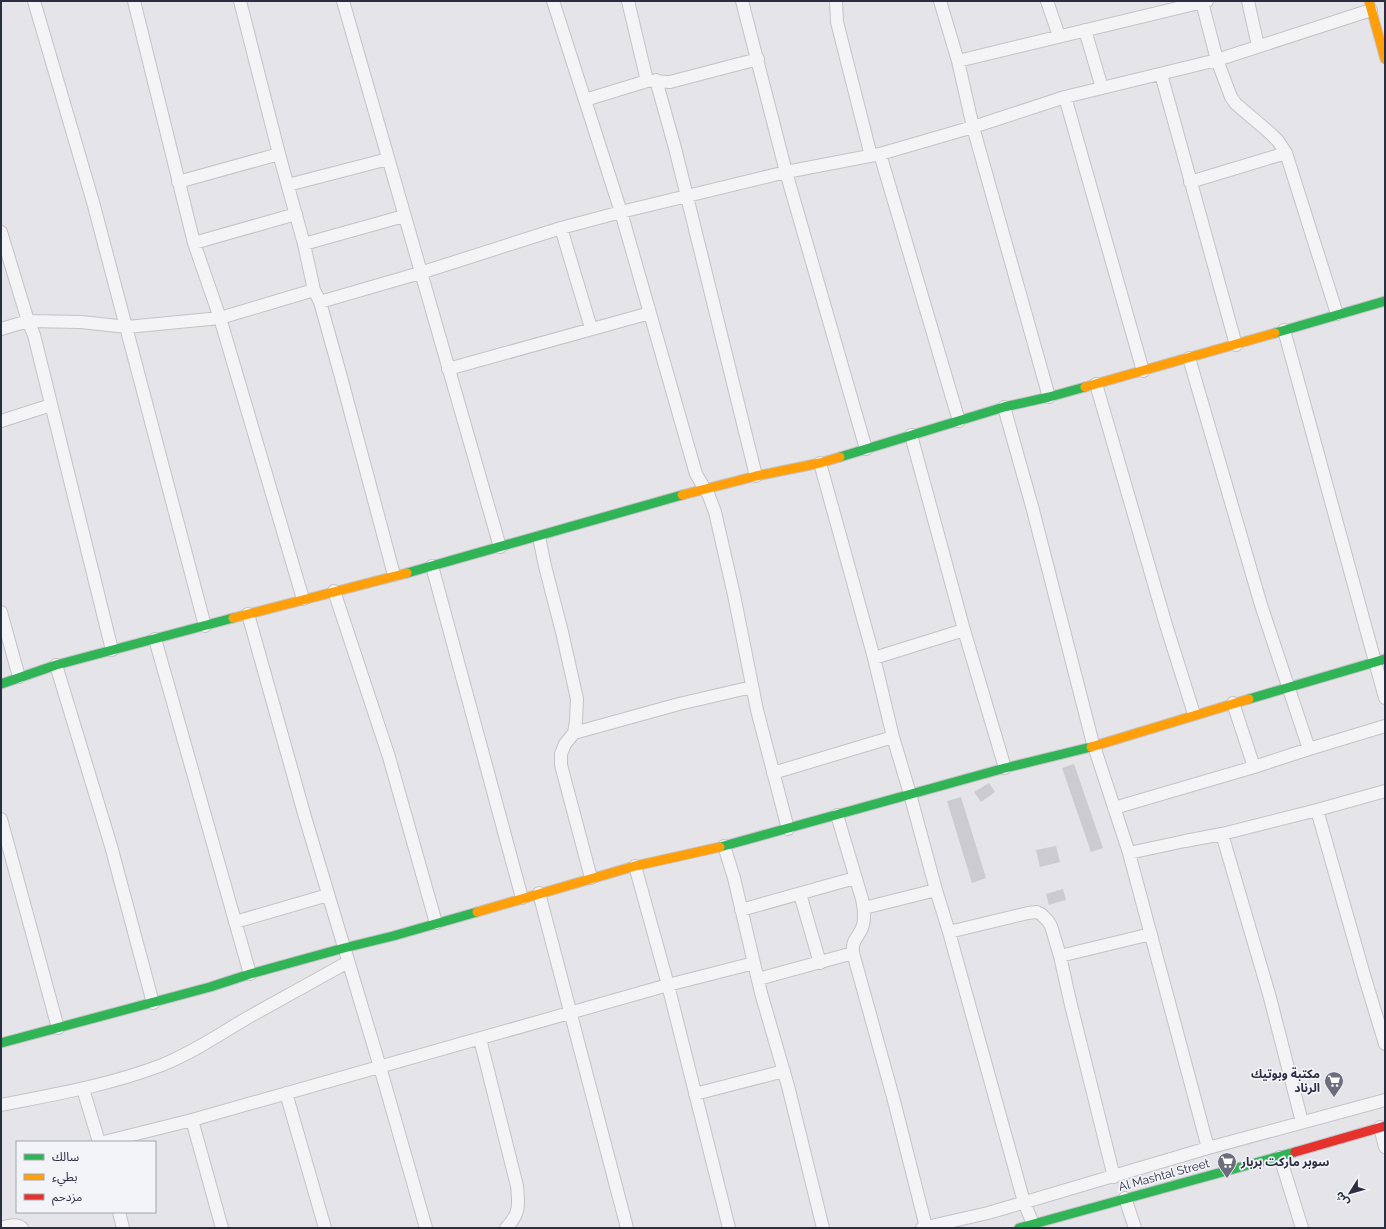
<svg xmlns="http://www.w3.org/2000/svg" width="1386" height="1229" font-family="Raleway,'Noto Sans Arabic',sans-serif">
	<rect width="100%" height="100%" fill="#e5e5e9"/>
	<path fill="#cbcbd0" d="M1074 764 1103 848 1091 852 1062 768Z
		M989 783 995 792 981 802 974 792Z
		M961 797 986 878 972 883 947 801Z
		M1056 846 1060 862 1040 867 1036 850Z
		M1063 889 1066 900 1049 905 1046 894Z"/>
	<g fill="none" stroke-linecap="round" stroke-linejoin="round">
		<defs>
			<path id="street" d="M34 1 93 202 205 626
				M134 1 194 243 220 318 303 599
				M240 1 279 154 304 244 314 290 320 302 341 377 394 575
				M343 1 500 547
				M553 1 621 212 696 474 709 496 715 512 734 595 757 710 788 829
				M628 1 647 81
				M742 1 786 172 866 449
				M836 1 837 22 871 156
				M940 1 958 61 973 127 1049 397
				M1047 1 1059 36
				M1248 1 1258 46
				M1202 2 1217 60 1231 97 1236 104 1270 133 1278 141 1286 153 1337 314
				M1085 30 1102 88
				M958 61 1207 1
				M1161 74 1236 345
				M656 80 675 148 756 476
				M1065 97 1143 371
				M585 100 647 81C655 80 662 82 670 82L758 59
				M880 154 959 421
				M178 182 279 154
				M1190 182 1286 153
				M288 185 388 159
				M561 228 591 328
				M1 232 28 321 34 335 112 650
				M194 243 296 214
				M304 244 404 216
				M320 302 420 273 561 228 621 212 786 172 880 154 973 127 1065 97 1217 60 1371 10
				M1 329 28 321 81 322 127 327 220 318 314 290
				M1284 330 1385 698
				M1189 358 1261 605 1309 749
				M448 369 650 313
				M1096 384 1166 625 1194 714
				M1004 407 1033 510 1092 740 1129 853 1208 1148
				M1 421 51 405
				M911 435 964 630 1005 768
				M820 463 874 658 893 737 910 794 936 890 949 932 1024 1202 1033 1224
				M539 537 545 566 562 632 577 699 576 721 574 733 565 744 561 754V765L591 878
				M432 566 522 898
				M334 591 389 757 436 923
				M1 612 19 677
				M248 614 305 817 380 1067 426 1228
				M155 639 250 974
				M874 658 964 630
				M56 665 111 846 153 1003
				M1233 703 1254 767
				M574 733 679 704 752 687
				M773 773 893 737
				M1114 808 1254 767 1309 749 1385 726
				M1317 810 1364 975 1385 1044
				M837 815 862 899C864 908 866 921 861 930 856 940 852 940 853 953L893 1097 926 1227
				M1 819 58 1028
				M1222 834 1269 994 1302 1122
				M724 846 734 878 761 993 788 1086 823 1228
				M1129 853 1185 841 1222 834 1317 810 1385 791
				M635 866 668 985 729 1228
				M539 893 627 1228
				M800 894 820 963
				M864 908 936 890
				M741 910 855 878
				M235 922 328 895
				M949 932 1028 913 1037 912 1041 914 1048 921 1051 926 1060 956 1070 1001 1114 1177
				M1060 956 1151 934
				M758 979 853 953
				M480 1039 517 1186C519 1205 520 1214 506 1228
				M83 1089 99 1142
				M286 1093 325 1228
				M695 1094 784 1071
				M1 1105C56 1094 110 1085 162 1065 192 1053 220 1034 247 1018 281 999 314 981 348 962
				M1380 1127 1385 1147
				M104 1142 192 1120
				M1280 1157 1302 1228
				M1125 1198 1135 1228
				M119 1212 123 1228
				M1 1228C8 1226 16 1223 22 1228
				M222 1228 192 1120 668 985 754 963
				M922 1228 988 1213 1208 1148 1385 1100"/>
			<path id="fast" d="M1275 333 1385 301
				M840 457 1004 407 1049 397 1085 387
				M407 573 682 495
				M1 684 56 665 233 618
				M1249 699 1385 659
				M720 847 1005 768 1091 747
				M1 1043 210 987 250 974 344 948 393 936 477 912
				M1019 1228 1295 1152"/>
			<path id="slow" d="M1369 1 1385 59
				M1085 387 1275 333
				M682 495 756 476 820 463 840 457
				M233 618 407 573
				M1091 747 1249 699
				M477 912 635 866 720 847"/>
			<path id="jam" d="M1295 1152 1385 1126"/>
		</defs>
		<use href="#street" stroke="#c3c3c7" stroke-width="14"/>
		<use href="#fast" stroke="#c3c3c7" stroke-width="11"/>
		<use href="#slow" stroke="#c3c3c7" stroke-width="11"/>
		<use href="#jam" stroke="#c3c3c7" stroke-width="11"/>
		<use href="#street" stroke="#f4f4f6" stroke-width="12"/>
		<use href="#fast" stroke="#30b455" stroke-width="9"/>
		<use href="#slow" stroke="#ff9f0a" stroke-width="9"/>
		<use href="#jam" stroke="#e5322d" stroke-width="9"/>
	</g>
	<defs>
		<symbol id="supermarket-pin" viewBox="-11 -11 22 30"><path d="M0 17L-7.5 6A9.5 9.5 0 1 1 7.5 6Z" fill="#6c6e7d" stroke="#f3f4f8"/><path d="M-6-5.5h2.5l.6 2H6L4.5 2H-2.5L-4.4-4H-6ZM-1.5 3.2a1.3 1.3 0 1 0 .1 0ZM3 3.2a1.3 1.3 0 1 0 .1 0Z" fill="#fff"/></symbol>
	</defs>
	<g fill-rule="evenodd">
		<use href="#supermarket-pin" x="1323" y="1070" width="22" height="30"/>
		<use href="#supermarket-pin" x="1216" y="1151" width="22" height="30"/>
	</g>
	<g text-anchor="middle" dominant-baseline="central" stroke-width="3.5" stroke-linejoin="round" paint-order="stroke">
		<g font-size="12" font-weight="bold" fill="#2b2e43" stroke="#f3f4f8" text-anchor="end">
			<text x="1320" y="1074">مكتبة وبوتيك<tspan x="1320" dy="14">الرناد</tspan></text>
			<text x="1241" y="1162" text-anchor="start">سوبر ماركت بربار</text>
		</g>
		<g font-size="12" fill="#2b2e43" stroke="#f3f4f8">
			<text transform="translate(1164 1175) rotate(-15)">Al Mashtal Street</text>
		</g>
	</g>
	<rect width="1386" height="1229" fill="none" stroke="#2b2e43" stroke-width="4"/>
	<rect x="16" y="1141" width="140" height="72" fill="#f3f4f8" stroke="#a3a5b0"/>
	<rect x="24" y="1154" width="20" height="6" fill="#30b455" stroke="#a3a5b0"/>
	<text x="52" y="1161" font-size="12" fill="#2b2e43">سالك</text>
	<rect x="24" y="1174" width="20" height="6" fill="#ff9f0a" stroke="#a3a5b0"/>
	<text x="52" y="1181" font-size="12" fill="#2b2e43">بطيء</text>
	<rect x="24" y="1194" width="20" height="6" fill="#e5322d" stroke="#a3a5b0"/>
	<text x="52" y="1201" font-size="12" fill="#2b2e43">مزدحم</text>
	<g transform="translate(1350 1193) rotate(233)" stroke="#f3f4f8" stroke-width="3" paint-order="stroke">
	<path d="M0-3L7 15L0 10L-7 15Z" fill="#2b2e43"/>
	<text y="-6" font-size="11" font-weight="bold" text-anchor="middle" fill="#2b2e43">ش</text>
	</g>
</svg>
